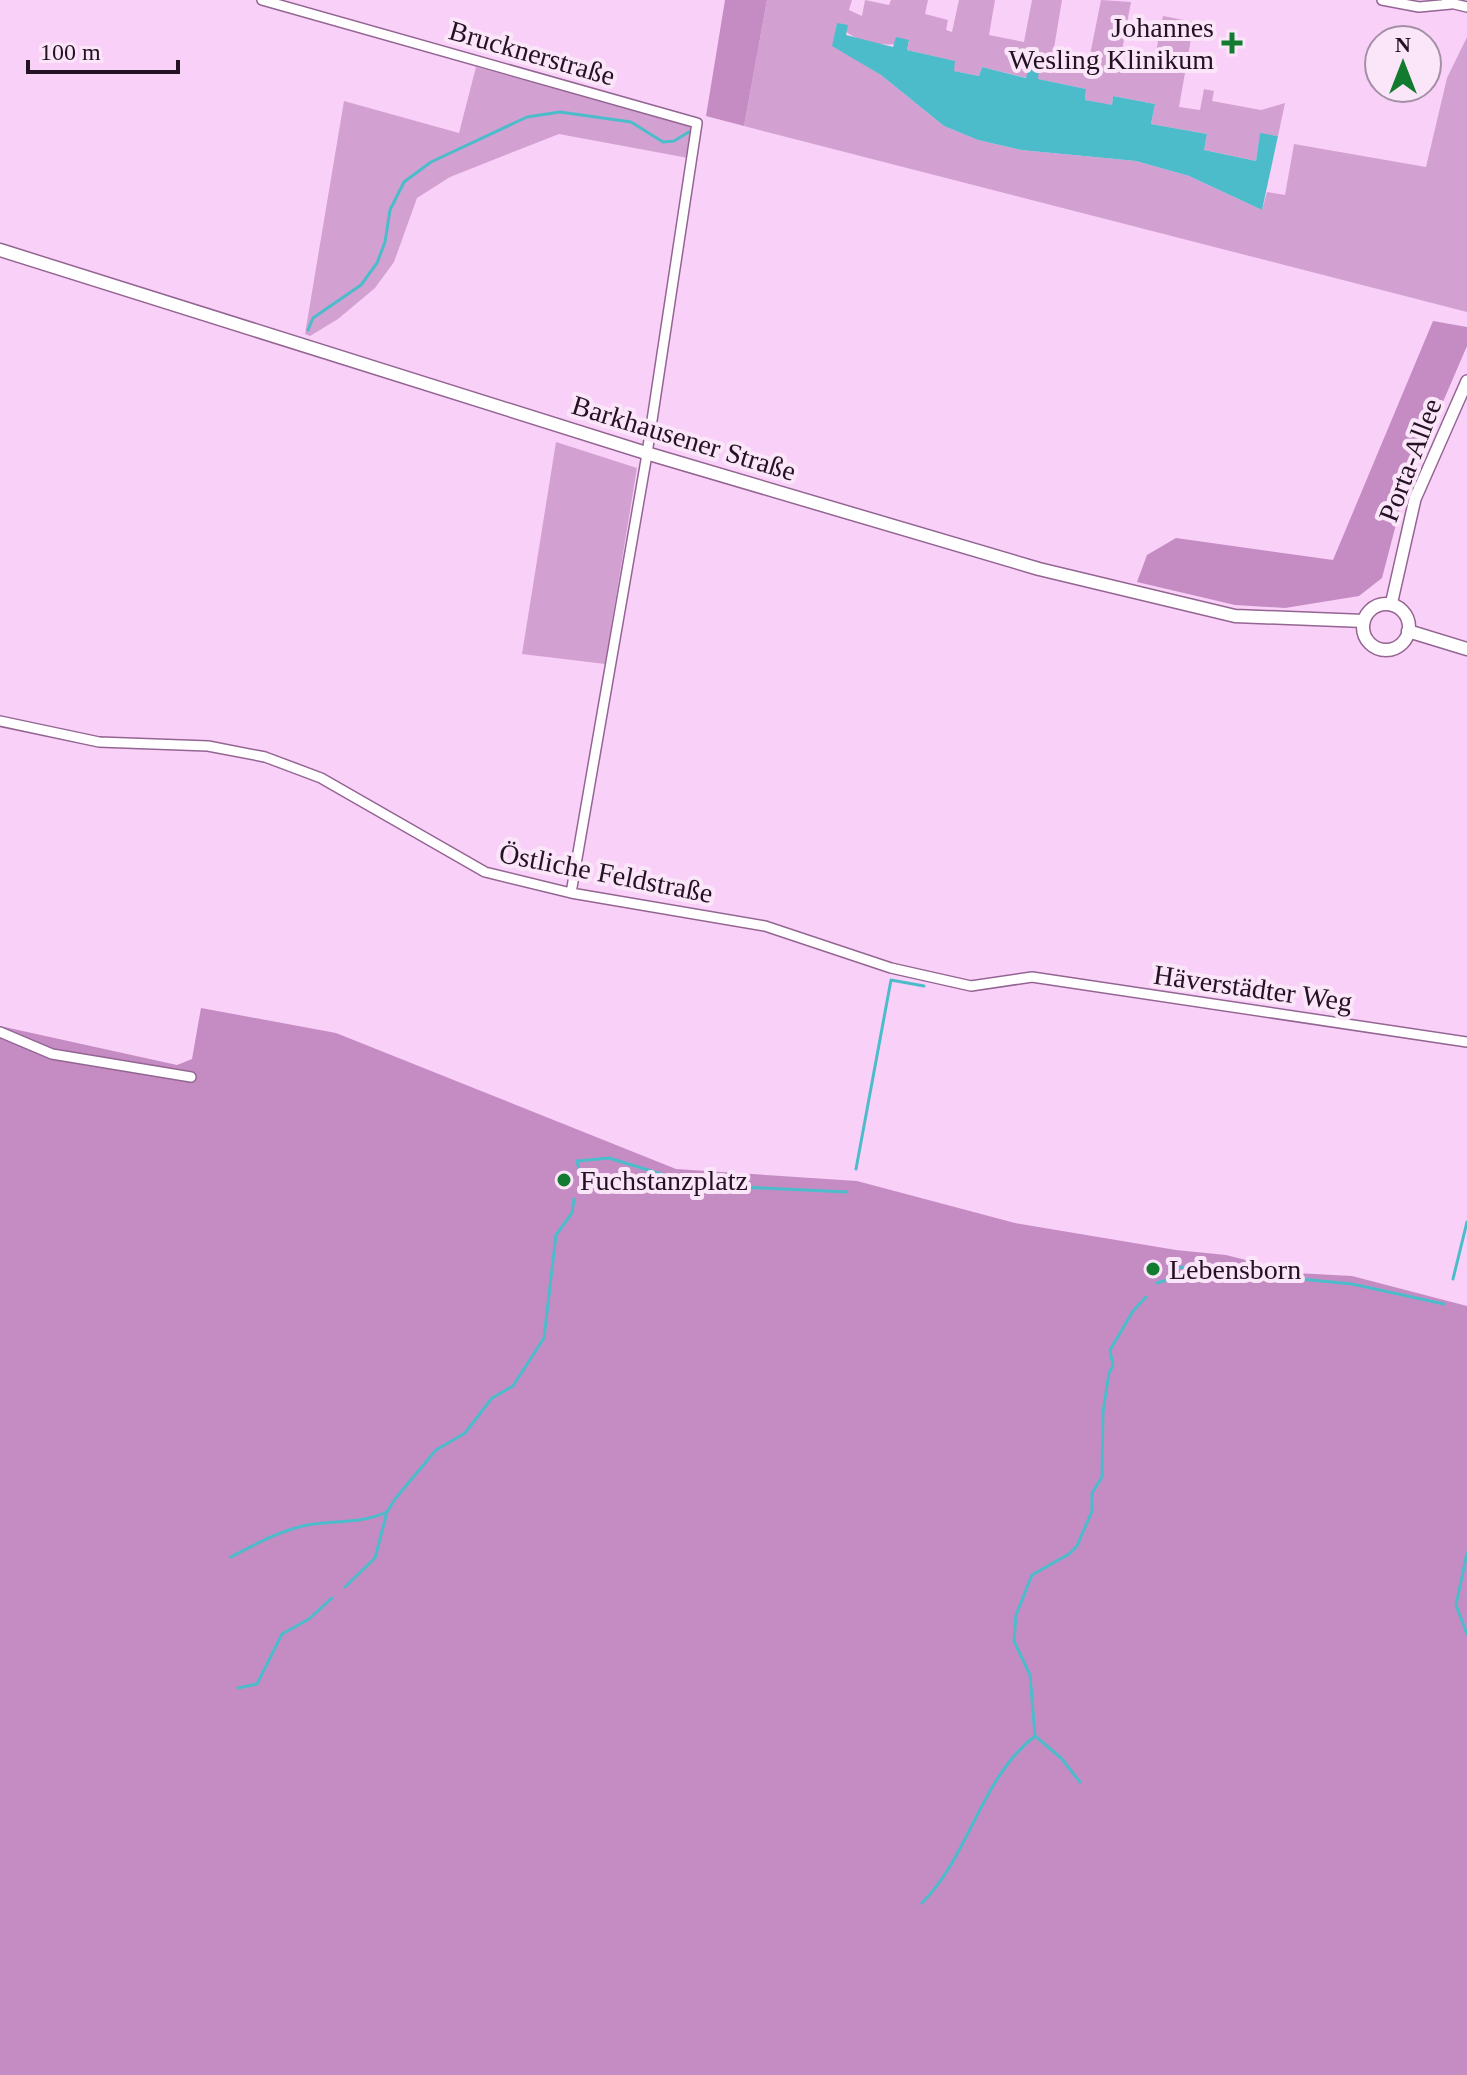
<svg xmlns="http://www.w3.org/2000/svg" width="1467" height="2075" font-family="Georgia,serif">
	<rect width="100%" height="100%" fill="#f9d0f8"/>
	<path fill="#d3a0d2" d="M767 0H852L849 10 862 16 865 0 889 5 891 0H928L925 14 948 20 946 30 952 32 959 0H995L989 35 1024 42 1032 0H1062L1054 48 1090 55 1101 0 1131 2 1120 61 1153 67 1163 16 1194 22 1179 107 1200 110 1204 89 1214 91 1212 101 1261 110 1285 103 1278 136 1260 134 1256 161 1204 150 1207 134 1151 124 1155 104 1113 96 1112 106 1085 100 1086 89 1037 79 1039 69 1027 78 982 67 979 76 953 71 954 61 907 50 909 41C887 49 852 43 837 23L833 45 881 75 944 126 978 140 1021 150 1136 161 1189 176 1262 210 1267 192 1285 195 1294 144 1426 167 1447 78 1467 37V312L744 126Z
		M476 67 689 125 693 131 688 158 559 134 450 177 417 198 394 262 375 288 338 319 310 336 305 334 344 101 459 133Z
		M556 442 637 468 605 664 522 654Z"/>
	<path fill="#c58cc4" d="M725 0H767L744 126 706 116Z
		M1433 321 1467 327V346L1405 490 1382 578 1359 596 1285 608 1235 605 1137 582 1147 555 1176 538 1333 560Z
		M201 1008 336 1033 676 1169 857 1181 1015 1223 1176 1250 1226 1255 1296 1273 1352 1276 1467 1306V2075H0V1026L177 1065 192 1059Z"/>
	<path fill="#4dbcca" d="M837 23 848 25 846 35 893 47 896 37 909 40 907 50 955 61 954 71 979 76 982 67 1026 78 1029 67 1039 69 1038 79 1086 89 1085 100 1112 105 1113 96 1155 104 1151 124 1207 134 1204 150 1256 161 1260 133 1278 136 1262 210 1189 176 1136 161 1021 150 978 140 944 126 881 75 832 46Z"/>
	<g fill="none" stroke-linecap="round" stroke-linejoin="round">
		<path stroke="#4dbcca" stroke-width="3" d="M308 330 313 318 361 285 377 263 385 242 390 210 404 182 431 162 527 117 560 112 631 122 663 142 674 141 689 132
			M856 1169 891 980 924 986
			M583 1185 577 1161 609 1158 697 1185 847 1192
			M1453 1279 1467 1222
			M1157 1283 1170 1279 1177 1267 1352 1284 1444 1304
			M1467 1553 1456 1605 1467 1634
			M231 1557C256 1544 279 1531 307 1525 335 1520 361 1524 387 1512
			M345 1587 375 1558 387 1512 395 1499 436 1450 465 1433 492 1398 513 1386 544 1338 556 1235 572 1213 574 1199
			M238 1688 257 1684 282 1634 309 1619 332 1598
			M1035 1736 1061 1758 1080 1782
			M922 1903C970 1855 980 1779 1035 1736L1030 1675 1014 1641 1016 1615 1032 1575 1069 1554 1077 1546 1092 1511V1493L1102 1477 1103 1412 1109 1373 1113 1366 1110 1350 1133 1311 1146 1297"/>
		<defs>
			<path id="minor" d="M262 0 697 123 646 460 571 893
				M1382 0 1419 7 1451 4
				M1446 2 1467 7
				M0 721 99 742 208 746 265 757 321 778 485 872 571 893 765 926 891 968 971 986 1032 977 1467 1042
				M0 1032 52 1054 191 1077"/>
			<path id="tertiary" d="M1391 605 1415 499 1467 381"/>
			<path id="secondary" d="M0 250 646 453 1039 569 1235 616 1364 621
				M1363 627a23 23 0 1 1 46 0a23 23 0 1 1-46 0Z
				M1408 631 1467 649"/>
		</defs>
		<use href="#minor" stroke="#946593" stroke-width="12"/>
		<use href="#tertiary" stroke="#946593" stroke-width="14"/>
		<use href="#secondary" stroke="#946593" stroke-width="15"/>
		<use href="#minor" stroke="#fff" stroke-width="9"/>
		<use href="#tertiary" stroke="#fff" stroke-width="11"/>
		<use href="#secondary" stroke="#fff" stroke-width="12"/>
	</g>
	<g fill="#137b2f" stroke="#fae5f9" stroke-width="3">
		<path d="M1228 31h8v8h8v8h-8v8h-8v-8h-8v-8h8z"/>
		<circle cx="564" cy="1180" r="8"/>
		<circle cx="1153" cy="1269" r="8"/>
	</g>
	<g text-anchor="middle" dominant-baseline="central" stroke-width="8" stroke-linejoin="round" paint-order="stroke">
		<g font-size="28" fill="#241124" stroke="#fae5f9" text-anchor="start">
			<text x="1214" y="27" text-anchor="end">Johannes<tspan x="1214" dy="32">Wesling Klinikum</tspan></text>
			<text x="580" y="1180">Fuchstanzplatz</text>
			<text x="1169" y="1269">Lebensborn</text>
		</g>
		<g font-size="28" fill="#241124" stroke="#fae5f9">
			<text transform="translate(532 53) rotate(16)">Brucknerstraße</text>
			<text transform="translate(684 438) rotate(17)">Barkhausener Straße</text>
			<text transform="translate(1410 460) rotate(-69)">Porta-Allee</text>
			<text transform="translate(606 873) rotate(11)">Östliche Feldstraße</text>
			<text transform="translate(1253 988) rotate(8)">Häverstädter Weg</text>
		</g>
	</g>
	<g transform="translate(1403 64)"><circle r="38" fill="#fae5f9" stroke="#a490a4" stroke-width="2"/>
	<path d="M0-6L14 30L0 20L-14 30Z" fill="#137b2f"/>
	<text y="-12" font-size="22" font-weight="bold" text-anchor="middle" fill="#241124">N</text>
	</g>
	<path d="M28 60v12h150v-12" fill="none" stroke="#241124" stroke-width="4"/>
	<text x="40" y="60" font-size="24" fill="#241124" stroke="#fae5f9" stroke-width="6" paint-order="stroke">100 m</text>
</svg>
